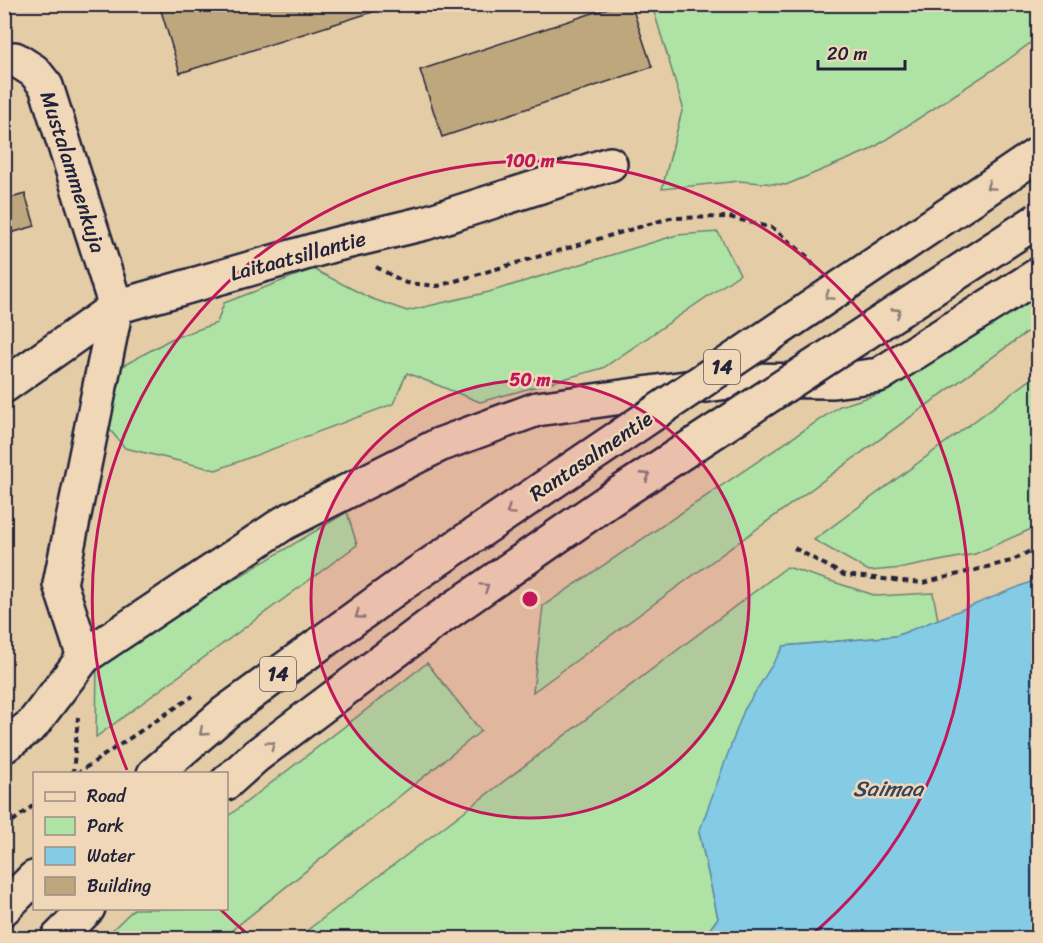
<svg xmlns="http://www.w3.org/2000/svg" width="1043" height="943" font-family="Sriracha,sans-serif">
	<rect width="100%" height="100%" fill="#e4cca7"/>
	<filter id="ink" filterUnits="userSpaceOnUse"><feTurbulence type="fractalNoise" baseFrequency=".0167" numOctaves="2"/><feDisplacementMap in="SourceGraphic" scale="12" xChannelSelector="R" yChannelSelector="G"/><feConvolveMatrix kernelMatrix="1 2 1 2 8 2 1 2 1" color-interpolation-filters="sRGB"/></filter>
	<g filter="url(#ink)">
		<path fill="#aee3a5" stroke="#688270" stroke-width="1.5" d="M652 5H1038V37L1005 62 870 150 786 185 739 181 662 189 683 107Z
			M718 232 740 274 603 368 480 402 407 373 393 404 216 470 125 448 106 425 121 367 171 339 217 323 224 303 313 269 370 298 407 311 489 292 677 235Z
			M1038 292V324L533 692 543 606 840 406 882 393Z
			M1038 374V526L975 554 903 568 869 571 814 540Z
			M347 512 357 545 96 737 97 658 122 647Z
			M787 567 877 596 933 593 938 620 896 636 784 646 699 832 718 918 703 938H297Z
			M427 663 481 731 222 938H104L134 909 226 908 227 817Z"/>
		<path fill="#84cbe6" stroke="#5d87a2" stroke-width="1.5" d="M1038 579V938H703L718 918 699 832 744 710 784 646 896 636Z"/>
		<path fill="#bea77d" stroke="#22223b" stroke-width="1.5" d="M159 4H378L379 10 180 73Z
			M620 4H631L652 67 442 137 420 70Z
			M25 194 35 226 4 235V200Z"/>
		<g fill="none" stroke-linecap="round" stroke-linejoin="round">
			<defs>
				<path id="minor" d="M4 61 15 59 34 71 46 86 116 307 60 584 84 657 284 523 439 445 537 409 742 380 833 381 879 375 1038 275
					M4 386 116 307 333 245 425 223 610 164
					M4 746 32 725 84 657"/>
				<path id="highway" d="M154 774 226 712 406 581
					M226 783 256 756 437 620
					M4 908 34 878
					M58 938 88 908"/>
			</defs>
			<use href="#minor" stroke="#22223b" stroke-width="38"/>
			<use href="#highway" stroke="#22223b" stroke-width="38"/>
			<path stroke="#22223b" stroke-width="4" stroke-dasharray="6 4.5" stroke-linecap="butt" d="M376 267 406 283 438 286 670 218 729 217 773 228 809 258 815 267
				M794 548 844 575 923 583 1011 561 1038 547
				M73 774 78 717
				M76 774 193 696
				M4 828 34 805"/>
			<use href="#minor" stroke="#efd7b7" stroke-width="33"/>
			<use href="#highway" stroke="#efd7b7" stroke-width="33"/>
			<defs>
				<path id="highway-bridge" d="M406 581 1038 154
					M437 620 611 499 1038 220"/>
			</defs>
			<use href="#highway-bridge" stroke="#22223b" stroke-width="38" stroke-linecap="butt"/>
			<use href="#highway-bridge" stroke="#efd7b7" stroke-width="33"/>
		</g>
		<defs><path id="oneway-chevron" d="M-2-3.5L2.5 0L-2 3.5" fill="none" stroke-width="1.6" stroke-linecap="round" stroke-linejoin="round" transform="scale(1.5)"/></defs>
		<g stroke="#887c79">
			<use href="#oneway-chevron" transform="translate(990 186) rotate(146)"/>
			<use href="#oneway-chevron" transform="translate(829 296) rotate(146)"/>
			<use href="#oneway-chevron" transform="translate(897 312) rotate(-33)"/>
			<use href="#oneway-chevron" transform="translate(646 476) rotate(-33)"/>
			<use href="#oneway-chevron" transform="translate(510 511) rotate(146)"/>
			<use href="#oneway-chevron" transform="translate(485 587) rotate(-35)"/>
			<use href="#oneway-chevron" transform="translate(359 615) rotate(144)"/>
			<use href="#oneway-chevron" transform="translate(203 732) rotate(139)"/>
			<use href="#oneway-chevron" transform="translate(271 745) rotate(-37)"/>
		</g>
	</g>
	<circle cx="530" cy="599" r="219" fill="#c2185b" fill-opacity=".12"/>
	<g fill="none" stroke="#c2185b" stroke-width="3">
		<circle cx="530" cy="599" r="219"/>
		<path d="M251 937A438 438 0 0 1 220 909M127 770A438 438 0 1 1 809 937"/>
	</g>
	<g text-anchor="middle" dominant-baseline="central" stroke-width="5" stroke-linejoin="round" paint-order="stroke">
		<g fill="#efd7b7" stroke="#605860" stroke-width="1.5">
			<rect x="704" y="350" width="36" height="34" rx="4.5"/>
			<rect x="260" y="657" width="36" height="34" rx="4.5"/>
		</g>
		<g font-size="20" font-weight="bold" fill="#22223b">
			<text x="722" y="367">14</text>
			<text x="278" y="674">14</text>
		</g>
		<g font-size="21" fill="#22223b" stroke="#efd7b7">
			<text transform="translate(73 172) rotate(72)">Mustalammenkuja</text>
			<text transform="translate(298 256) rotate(-15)">Laitaatsillantie</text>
			<text transform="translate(591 456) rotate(-34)">Rantasalmentie</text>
		</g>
		<g font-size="22" font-style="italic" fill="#36445d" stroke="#efd7b7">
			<text x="888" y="788">Saimaa</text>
		</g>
	</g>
	<circle cx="530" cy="599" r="9" fill="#c2185b" stroke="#efd7b7" stroke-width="3"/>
	<g font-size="18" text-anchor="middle" font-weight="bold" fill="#c2185b" stroke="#efd7b7" stroke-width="5" stroke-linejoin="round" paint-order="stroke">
		<text x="530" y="167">100 m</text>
		<text x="530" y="386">50 m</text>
	</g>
	<rect width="1043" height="943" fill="none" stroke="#efd7b7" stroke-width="24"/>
	<rect x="12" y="12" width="1019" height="919" fill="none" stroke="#22223b" stroke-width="2" filter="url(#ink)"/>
	<rect x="33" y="772" width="195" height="138" fill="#efd7b7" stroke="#9d8f85" stroke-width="1.5"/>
	<rect x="45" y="792" width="30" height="9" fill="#efd7b7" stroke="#9d8f85" stroke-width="1.5"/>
	<text x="87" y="802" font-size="18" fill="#22223b">Road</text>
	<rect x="45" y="817" width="30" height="18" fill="#aee3a5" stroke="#9d8f85" stroke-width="1.5"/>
	<text x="87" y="832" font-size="18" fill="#22223b">Park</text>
	<rect x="45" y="847" width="30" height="18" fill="#84cbe6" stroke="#9d8f85" stroke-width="1.5"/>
	<text x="87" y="862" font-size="18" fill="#22223b">Water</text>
	<rect x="45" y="877" width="30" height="18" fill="#bea77d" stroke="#9d8f85" stroke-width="1.5"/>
	<text x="87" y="892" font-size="18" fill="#22223b">Building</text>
	<path d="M818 60v9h87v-9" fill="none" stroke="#22223b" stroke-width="3"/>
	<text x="827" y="60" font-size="18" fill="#22223b" stroke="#efd7b7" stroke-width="4.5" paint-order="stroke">20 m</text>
</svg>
